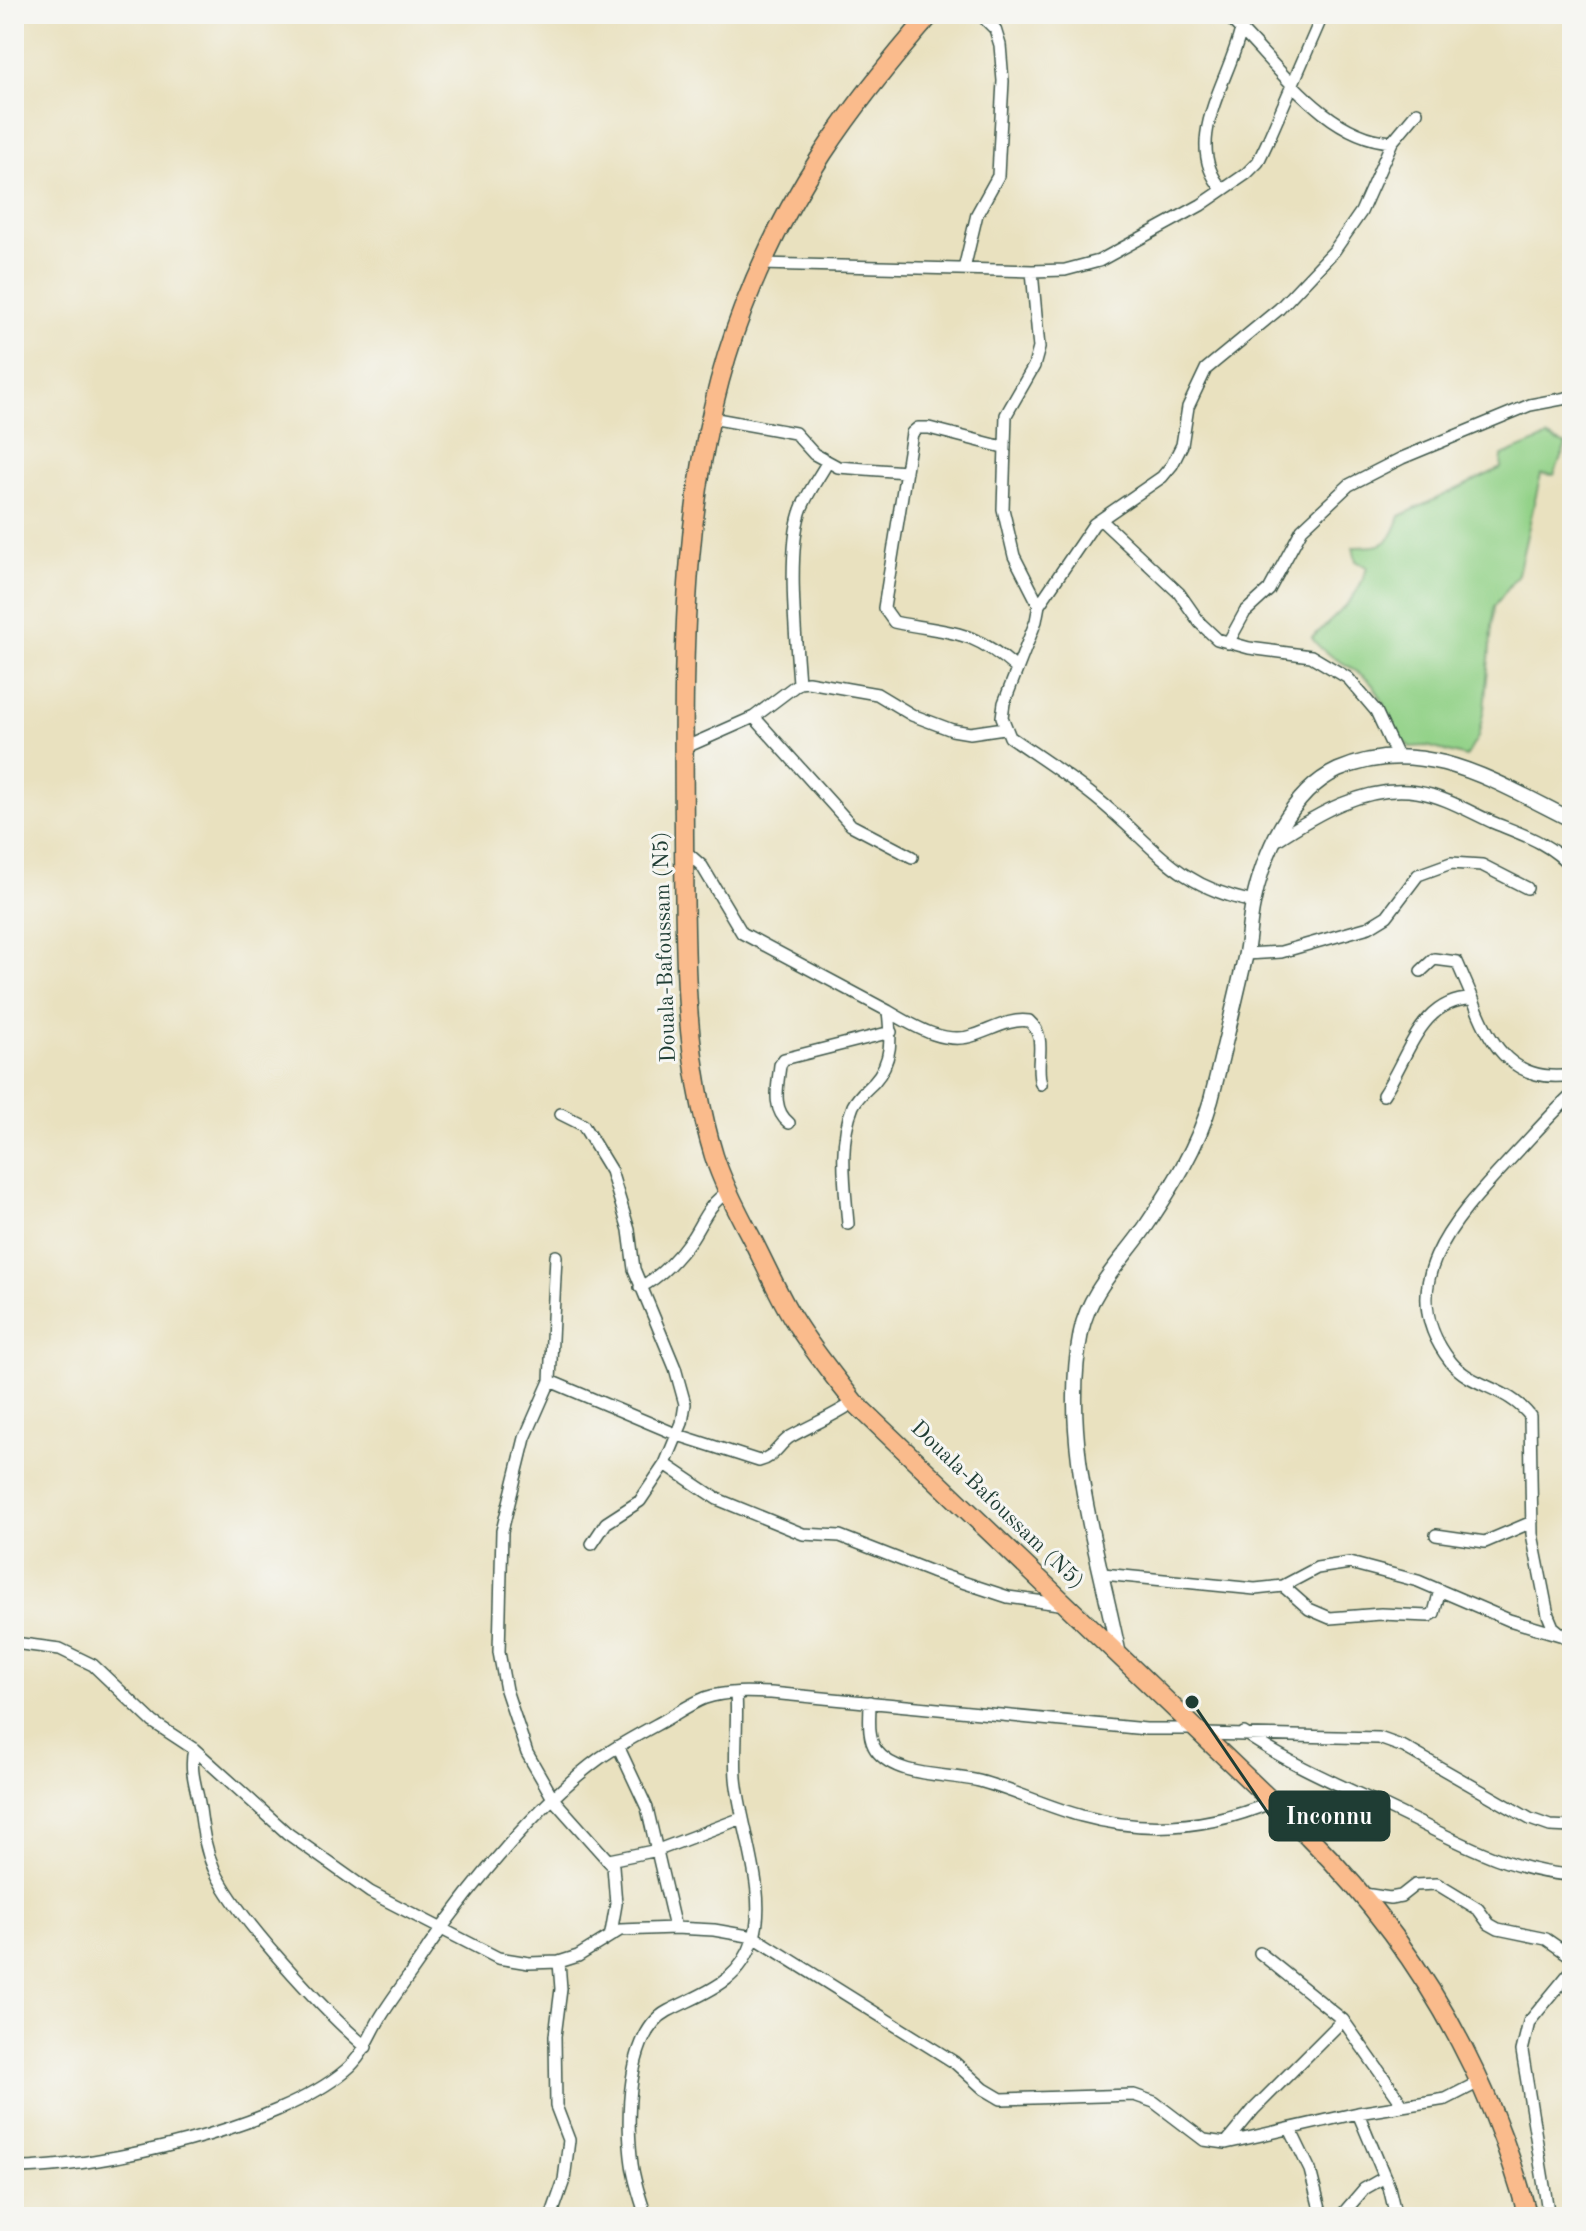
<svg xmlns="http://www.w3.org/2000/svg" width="1586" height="2231" font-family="'Old Standard TT',serif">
	<rect width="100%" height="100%" fill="#f6f6f2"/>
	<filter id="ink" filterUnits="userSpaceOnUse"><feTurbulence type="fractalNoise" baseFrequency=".0125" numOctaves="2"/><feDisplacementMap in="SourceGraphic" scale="16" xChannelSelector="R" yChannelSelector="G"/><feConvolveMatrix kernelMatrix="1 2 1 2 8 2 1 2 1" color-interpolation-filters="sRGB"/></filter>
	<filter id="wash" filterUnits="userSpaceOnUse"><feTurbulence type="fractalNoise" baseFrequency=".006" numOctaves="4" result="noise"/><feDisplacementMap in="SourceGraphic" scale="32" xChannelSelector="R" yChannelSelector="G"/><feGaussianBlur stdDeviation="1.8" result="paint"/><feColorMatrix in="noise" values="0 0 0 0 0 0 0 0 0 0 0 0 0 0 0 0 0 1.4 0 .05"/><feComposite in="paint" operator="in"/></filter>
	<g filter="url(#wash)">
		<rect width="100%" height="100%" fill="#e9e1bf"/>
		<path fill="#93d288" stroke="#59885e" stroke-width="2" d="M1548 437 1566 445 1554 475 1541 474 1518 574 1494 607 1484 709 1478 737 1466 757 1427 746 1410 747C1390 731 1388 702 1371 683 1353 664 1326 659 1312 638 1335 616 1359 599 1367 567L1356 561 1353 547C1384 546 1390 547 1400 516L1501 468 1502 456Z"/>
	</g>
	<g filter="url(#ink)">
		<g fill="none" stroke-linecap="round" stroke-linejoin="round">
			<defs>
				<path id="minor" d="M1225 14C1273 57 1322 138 1392 142
					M1222 189C1181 142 1230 80 1241 29
					M761 264 1032 271 1065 270 1099 261 1201 205 1246 174 1258 162 1267 143 1323 14
					M964 269 977 214 998 176 999 155 1003 81 1000 45 995 29 980 14
					M1032 271 1039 348 1034 366 1006 415 1003 509 1014 556 1039 605 1036 621 1004 703 1002 717 1010 737C1039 757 1069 776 1096 798 1155 845 1173 885 1253 902
					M711 418 795 433 814 454 838 467 906 472
					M1003 447 929 428H918L912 433 884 608 894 622C951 634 969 627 1016 668
					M1101 520 1179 593 1200 623 1217 639 1249 648 1311 656 1348 678 1376 711 1396 754
					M1039 605 1094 524 1162 477 1172 465 1182 445 1188 407 1206 369 1279 309 1334 251 1361 212 1392 142 1417 112
					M1228 643 1245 612 1269 590 1302 529 1349 485 1402 458 1530 405 1572 397
					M799 683C796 640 787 553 800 513 805 496 818 479 827 463
					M754 717 851 825 912 857
					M684 748 754 717 799 683 808 682 877 694 912 715 952 730 970 733 1004 728
					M1274 842C1315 815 1365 784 1417 792 1443 796 1468 811 1492 822 1521 834 1551 843 1572 868
					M684 850 702 866 742 933 888 1011C891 1037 893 1061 874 1082 866 1090 858 1096 853 1106 838 1142 845 1187 848 1224
					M1246 954 1281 952 1369 927 1387 916 1418 875 1451 863 1482 865 1527 888
					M1421 971 1434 959 1457 962 1473 999
					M888 1011C914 1026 945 1046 975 1035 993 1029 1011 1018 1029 1021 1049 1039 1034 1061 1041 1084
					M1383 1095C1409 1057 1420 998 1473 999 1490 1047 1515 1084 1572 1075
					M561 1114 583 1125 611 1171 629 1230 634 1269 675 1368 685 1404 682 1423 665 1464 640 1501 606 1523 592 1544
					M789 1123C771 1109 778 1085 780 1065L784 1059 891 1032
					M556 1256 550 1381 525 1438 502 1531 499 1652 506 1690 527 1753 554 1800 613 1866 616 1904 611 1933
					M640 1287C660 1278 680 1255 692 1238 703 1221 709 1203 728 1192
					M550 1381 678 1435 759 1461C775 1457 778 1445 790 1437 811 1425 834 1416 854 1402
					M665 1464 717 1499 803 1534 840 1536 932 1572 1008 1597 1066 1605
					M1436 1535 1485 1542 1532 1522
					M1103 1574 1255 1589 1283 1586 1317 1568 1350 1563 1418 1581 1509 1620 1560 1635
					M1283 1586 1309 1609 1330 1618 1381 1614 1429 1616 1434 1613 1440 1590
					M1565 1637 1553 1627 1548 1615 1532 1534 1530 1416C1507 1386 1472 1388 1451 1362 1387 1281 1464 1210 1517 1152 1535 1133 1552 1113 1572 1095
					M14 1643 60 1649 93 1665 153 1722 194 1749 287 1833 370 1892 498 1958 529 1963 559 1962 578 1956 620 1930 675 1928
					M870 1702C870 1717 867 1737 876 1750 897 1778 947 1773 979 1781 1014 1790 1047 1807 1082 1816 1147 1834 1211 1828 1272 1802
					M1244 1733C1291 1765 1342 1786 1393 1810 1450 1837 1507 1872 1572 1875
					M1202 1734 1379 1738 1404 1747 1530 1819 1550 1826 1572 1827
					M618 1746 647 1808 675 1928 714 1930 754 1937 954 2062 984 2089 1001 2099 1134 2095 1154 2102 1204 2140 1226 2143 1358 2113 1446 2099 1481 2081
					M194 1749C189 1773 197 1787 200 1809 203 1831 205 1849 214 1869 236 1917 324 2011 366 2047
					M609 1860 658 1850 742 1818
					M1364 1894 1390 1898 1401 1896 1415 1885 1437 1884 1478 1909 1489 1924 1498 1929 1546 1939 1572 1957
					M1260 1953 1343 2020 1403 2105
					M1358 2113 1389 2187 1396 2217
					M1291 2131 1310 2170 1322 2217
					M1226 2143 1254 2109 1343 2020
					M14 2168C102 2168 278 2128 346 2070 364 2055 370 2034 382 2015 397 1991 415 1969 430 1945 471 1885 541 1801 600 1758 620 1744 641 1733 663 1721 676 1714 690 1704 705 1698 726 1691 749 1692 771 1693L1146 1729H1194
					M551 2217 564 2180 569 2140 556 2106 555 2036 561 1989 559 1962
					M646 2217C641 2199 634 2182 632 2164 626 2123 626 2033 668 2011 704 1992 739 1984 753 1940 769 1894 740 1826 736 1778 734 1750 738 1721 736 1693
					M1340 2217 1364 2189 1385 2177
					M1549 2217 1522 2051 1529 2022 1572 1970"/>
				<path id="tertiary" d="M1119 1655C1098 1550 1060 1440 1081 1332 1089 1291 1122 1261 1144 1229 1171 1189 1198 1147 1211 1100 1223 1053 1234 1005 1245 958 1249 940 1249 921 1253 904 1263 854 1290 792 1338 770 1422 733 1497 783 1572 820"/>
				<path id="trunk" d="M931 14C850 107 787 193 743 309 679 474 683 662 684 836 685 943 682 1052 714 1156 723 1184 737 1211 751 1237 765 1264 777 1292 792 1317 810 1347 833 1375 854 1402L1308 1836C1415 1943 1489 2071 1528 2217"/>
			</defs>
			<use href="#minor" stroke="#3d5649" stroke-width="14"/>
			<use href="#tertiary" stroke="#3d5649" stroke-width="17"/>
			<use href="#trunk" stroke="#3d5649" stroke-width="21"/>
			<use href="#minor" stroke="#fff" stroke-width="11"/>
			<use href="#tertiary" stroke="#fff" stroke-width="14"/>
			<use href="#trunk" stroke="#fabb8c" stroke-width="18"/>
		</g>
	</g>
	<g text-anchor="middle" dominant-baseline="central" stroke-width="6" stroke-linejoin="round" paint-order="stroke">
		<g font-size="22" fill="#1f3d34" stroke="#f6f6f2">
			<text transform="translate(665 947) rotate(-92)">Douala-Bafoussam (N5)</text>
			<text transform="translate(997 1505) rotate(44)">Douala-Bafoussam (N5)</text>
		</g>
	</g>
	<path fill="none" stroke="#1f3d34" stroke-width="3" d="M1192 1702L1270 1816"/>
	<circle fill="#1f3d34" stroke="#f6f6f2" stroke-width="3" cx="1192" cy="1702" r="8"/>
	<rect fill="#1f3d34" stroke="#1f3d34" stroke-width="3" x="1270" y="1792" width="119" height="48" rx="8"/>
	<g font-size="24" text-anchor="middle" font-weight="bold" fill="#fff">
		<text x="1329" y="1824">Inconnu</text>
	</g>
	<rect width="1586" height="2231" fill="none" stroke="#f6f6f2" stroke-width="48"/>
</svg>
